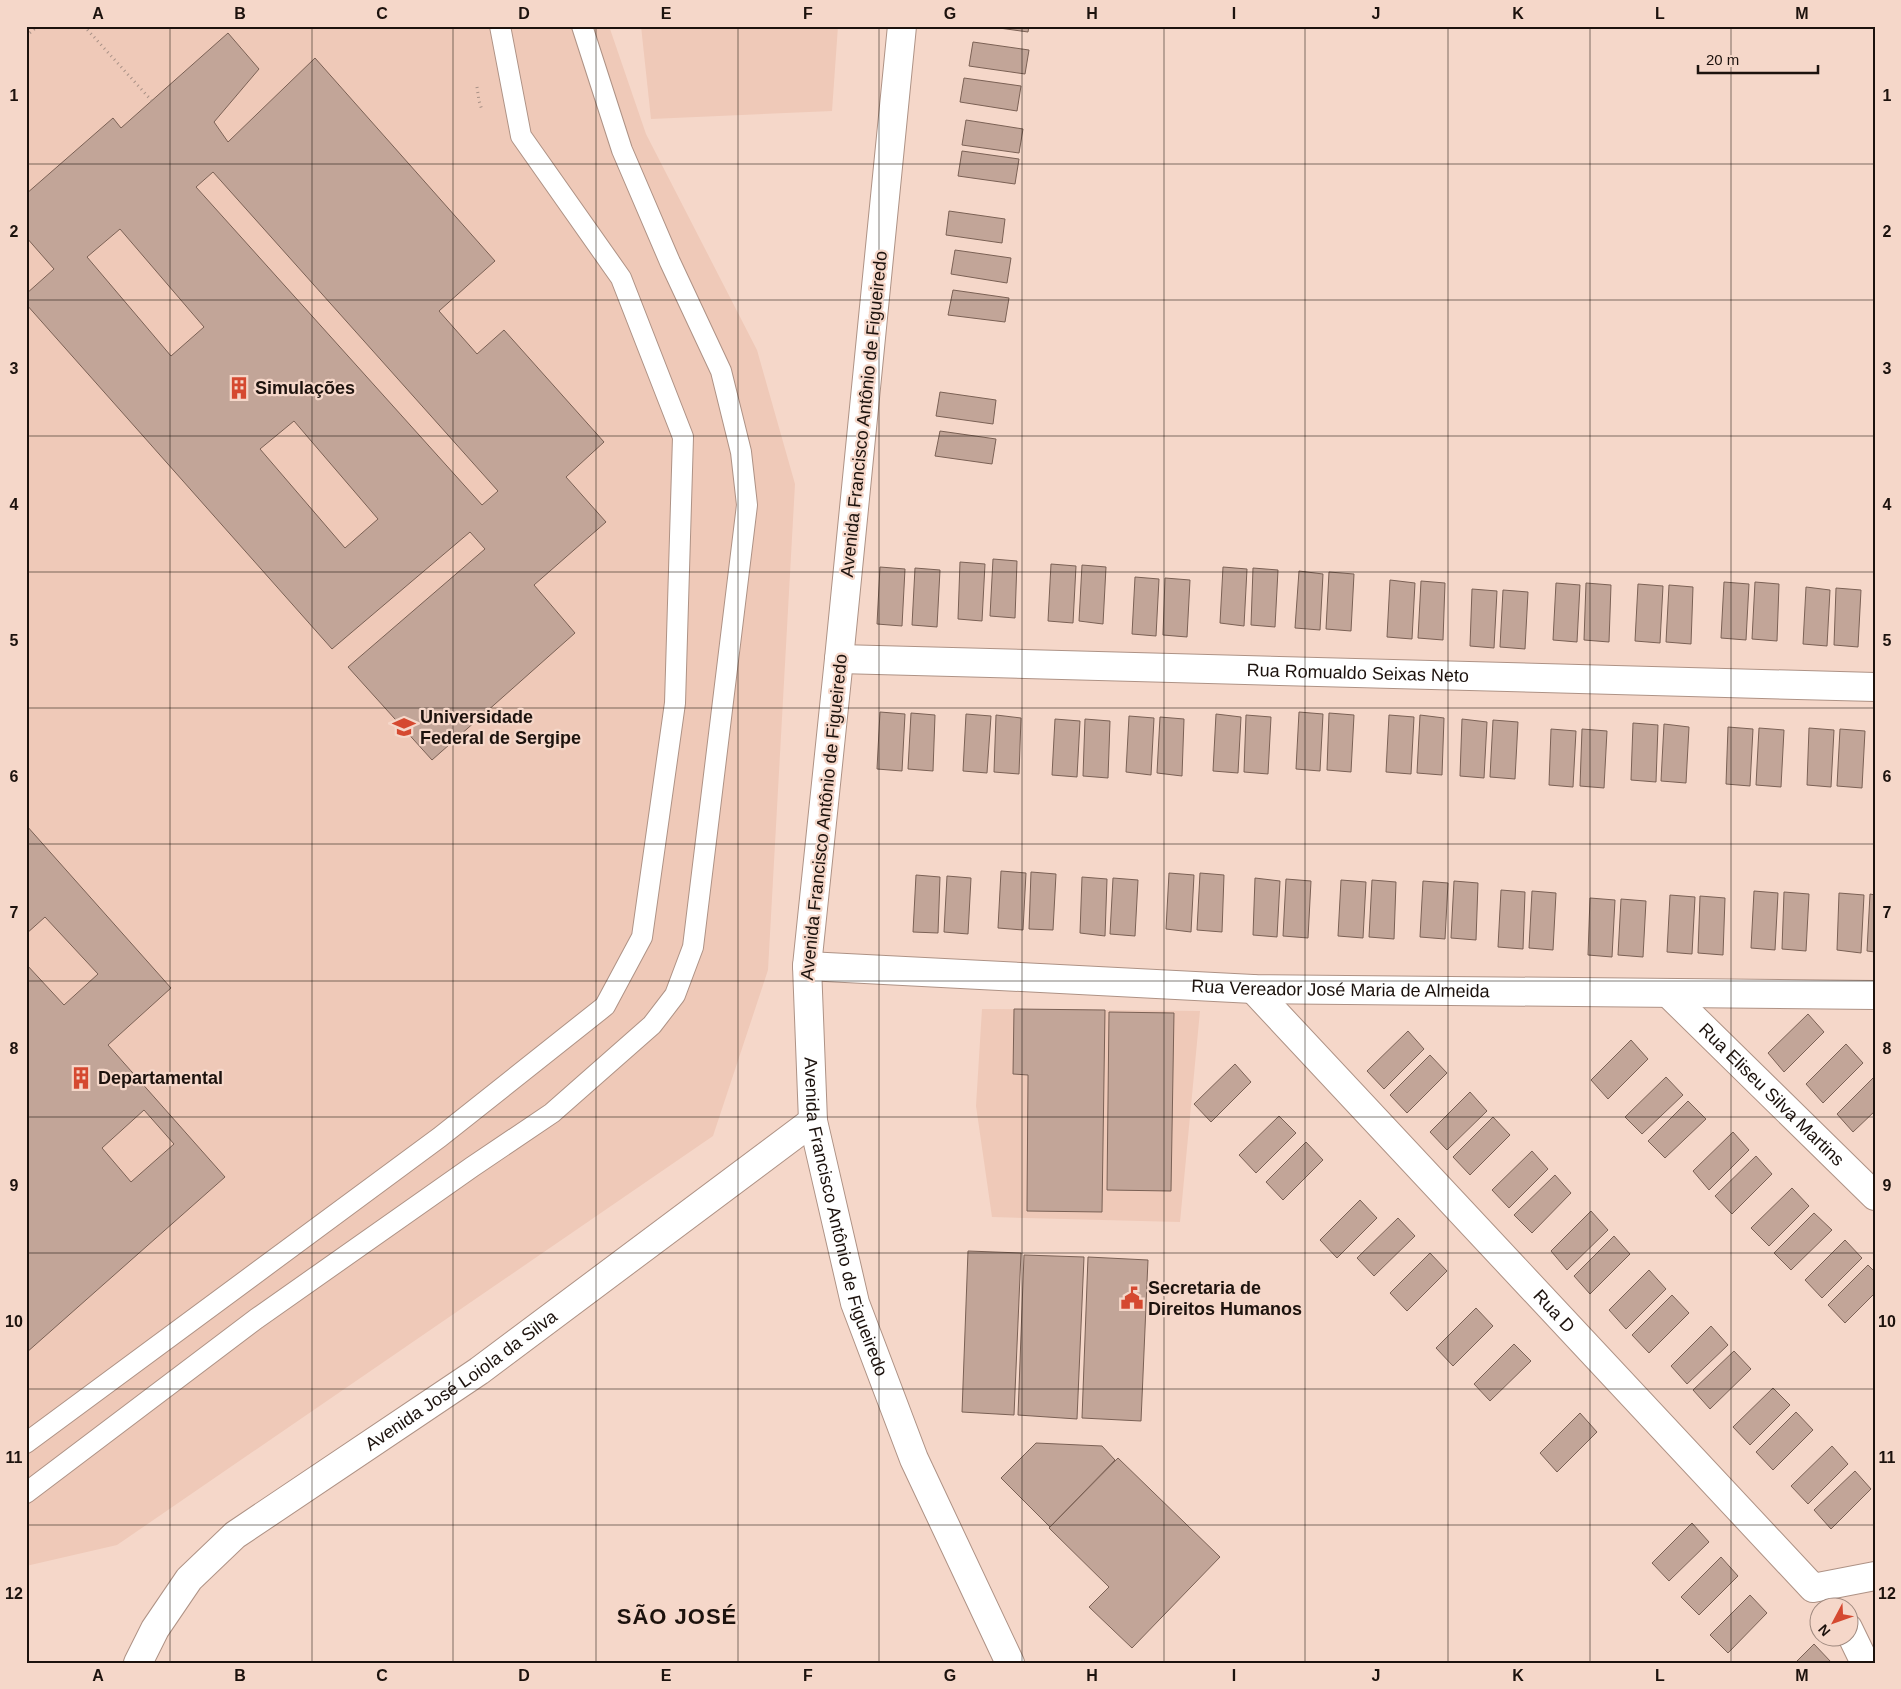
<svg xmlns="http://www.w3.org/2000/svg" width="1901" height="1689" font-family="Helvetica,sans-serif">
	<rect width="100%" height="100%" fill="#f5d7c9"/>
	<path fill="#efc9b8" d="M26 26H609L646 134 757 350 795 484 768 970 713 1136 117 1545 26 1566Z
		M641 26H838L832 111 651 119Z
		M982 1009 1200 1011 1180 1222 992 1217 976 1106Z"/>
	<path fill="#c2a598" stroke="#7b6155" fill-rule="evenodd" d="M985 26H1029L1028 32Z
		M228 33 259 69 214 122 228 142 315 58 495 261 439 311 477 354 504 330 604 442 566 477 606 522 534 585 575 633 432 760 348 667 485 549 470 532 332 649 26 304V294L54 269 26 237V194L113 118 121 128ZM213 172 498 491 482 505 196 187ZM120 229 204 327 171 356 87 257ZM294 421 378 519 345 548 260 449Z
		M973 42 1029 50 1025 74 969 66Z
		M964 78 1021 86 1017 111 960 102Z
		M966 120 1023 129 1019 153 962 145Z
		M962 151 1019 159 1015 184 958 176Z
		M949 211 1005 219 1002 243 946 235Z
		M955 250 1011 258 1007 283 951 274Z
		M953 290 1009 298 1005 322 948 315Z
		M940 392 996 400 993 424 936 416Z
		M940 431 996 439 992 464 935 456Z
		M993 559 1017 561 1015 618 990 616Z
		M960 562 985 564 982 621 958 619Z
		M1051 564 1076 566 1073 623 1048 621Z
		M1082 565 1106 567 1103 624 1079 621Z
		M880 567 905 569 902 626 877 624Z
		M1223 567 1247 569 1244 626 1220 623Z
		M915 568 940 570 937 627 912 625Z
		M1253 568 1278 570 1275 627 1251 625Z
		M1299 571 1323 574 1320 630 1295 628Z
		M1329 572 1354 574 1351 631 1326 629Z
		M1135 577 1159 579 1156 636 1132 634Z
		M1165 578 1190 580 1187 637 1163 635Z
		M1390 580 1415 583 1412 639 1387 637Z
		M1421 581 1445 583 1443 640 1418 638Z
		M1724 582 1749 584 1746 640 1721 638Z
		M1755 582 1779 584 1777 641 1752 639Z
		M1556 583 1580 585 1577 642 1553 640Z
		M1586 583 1611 585 1609 642 1584 640Z
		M1638 584 1663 586 1660 643 1635 641Z
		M1669 585 1693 587 1691 644 1666 642Z
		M1806 587 1830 590 1827 646 1803 644Z
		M1836 588 1861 590 1858 647 1834 645Z
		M1472 589 1497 591 1494 648 1470 646Z
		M1503 590 1528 592 1525 649 1500 647Z
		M880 712 905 714 902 771 877 769Z
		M1299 712 1323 714 1320 771 1296 769Z
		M911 713 935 715 933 771 908 769Z
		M1329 713 1354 715 1351 772 1327 770Z
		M966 714 991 716 987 773 963 771Z
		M1216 714 1241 717 1238 773 1213 771Z
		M996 715 1021 718 1019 774 994 772Z
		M1246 715 1271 717 1268 774 1244 772Z
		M1389 715 1414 717 1411 774 1386 772Z
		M1420 715 1444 718 1442 775 1417 773Z
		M1129 716 1154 718 1151 775 1126 772Z
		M1160 717 1184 719 1182 776 1157 773Z
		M1055 719 1080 721 1077 777 1052 775Z
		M1085 719 1110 721 1108 778 1083 776Z
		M1462 719 1487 722 1484 778 1460 776Z
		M1493 720 1518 722 1515 779 1490 777Z
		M1633 723 1658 725 1656 782 1631 780Z
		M1664 724 1689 727 1686 783 1661 781Z
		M1728 727 1753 729 1750 786 1726 784Z
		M1759 728 1784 730 1781 787 1756 785Z
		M1809 728 1834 730 1831 787 1807 785Z
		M1551 729 1576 731 1573 787 1549 785Z
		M1582 729 1607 731 1604 788 1580 786Z
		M1840 729 1865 731 1862 788 1837 786Z
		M26 825 171 988 108 1045 225 1177 26 1353V964L64 1005 98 974 45 917 26 934ZM144 1110 174 1144 131 1182 102 1148Z
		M1001 871 1026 873 1023 930 998 928Z
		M1031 872 1056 874 1053 930 1029 929Z
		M1169 873 1194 875 1191 932 1166 929Z
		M1200 873 1224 875 1222 932 1197 930Z
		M916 875 940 877 938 933 913 932Z
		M947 876 971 878 968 934 944 932Z
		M1082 877 1107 879 1105 936 1080 933Z
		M1113 878 1138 880 1135 936 1110 934Z
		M1255 878 1280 881 1277 937 1253 935Z
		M1286 879 1311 881 1308 938 1283 936Z
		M1341 880 1366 882 1363 938 1338 936Z
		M1372 880 1396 882 1394 939 1369 937Z
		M1423 881 1448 883 1445 939 1420 937Z
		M1454 881 1478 883 1476 940 1451 938Z
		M1501 890 1525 892 1523 949 1498 947Z
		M1532 891 1556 893 1553 950 1529 948Z
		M1754 891 1778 893 1775 950 1751 948Z
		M1784 892 1809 894 1806 951 1782 949Z
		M1839 893 1864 895 1861 953 1837 950Z
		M1870 894 1875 895V952L1867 951Z
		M1670 895 1695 897 1692 954 1667 952Z
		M1700 896 1725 898 1723 955 1698 953Z
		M1590 898 1615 900 1612 957 1588 955Z
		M1621 899 1646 901 1643 957 1618 955Z
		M1014 1009 1105 1010 1102 1212 1027 1211 1028 1075 1013 1074Z
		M1109 1012 1174 1013 1171 1191 1107 1190Z
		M1808 1014 1824 1032 1784 1072 1768 1053Z
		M1408 1031 1424 1049 1384 1089 1367 1071Z
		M1631 1040 1648 1059 1608 1099 1591 1080Z
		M1846 1044 1863 1063 1823 1103 1806 1084Z
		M1430 1055 1447 1073 1407 1113 1390 1095Z
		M1235 1064 1251 1082 1211 1122 1194 1104Z
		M1875 1076V1111L1853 1132 1837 1114Z
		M1666 1077 1683 1095 1642 1134 1625 1117Z
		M1470 1092 1487 1111 1447 1150 1430 1132Z
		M1688 1101 1706 1119 1665 1158 1648 1141Z
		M1279 1116 1296 1133 1256 1173 1239 1155Z
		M1493 1117 1510 1135 1470 1175 1453 1157Z
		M1733 1132 1749 1150 1709 1190 1693 1171Z
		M1306 1142 1323 1160 1283 1200 1266 1182Z
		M1532 1151 1548 1169 1509 1208 1492 1190Z
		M1756 1156 1772 1174 1732 1214 1715 1196Z
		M1555 1175 1571 1193 1532 1233 1514 1215Z
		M1792 1188 1809 1206 1769 1246 1751 1228Z
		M1360 1200 1377 1218 1337 1258 1320 1240Z
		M1591 1211 1608 1230 1567 1270 1551 1251Z
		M1814 1213 1832 1230 1791 1270 1774 1253Z
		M1398 1218 1415 1236 1374 1276 1357 1258Z
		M1614 1236 1630 1254 1590 1294 1574 1276Z
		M1845 1240 1862 1258 1822 1298 1805 1280Z
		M968 1251 1021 1253 1014 1415 962 1412Z
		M1430 1253 1447 1271 1407 1311 1390 1293Z
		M1024 1255 1084 1257 1077 1419 1018 1415Z
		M1088 1257 1148 1260 1141 1421 1082 1418Z
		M1868 1265 1875 1272V1293L1845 1323 1828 1305Z
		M1649 1270 1666 1289 1626 1329 1609 1310Z
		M1672 1295 1689 1313 1649 1353 1632 1335Z
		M1476 1308 1493 1326 1453 1366 1436 1348Z
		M1711 1326 1728 1345 1687 1384 1671 1366Z
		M1514 1344 1531 1361 1490 1401 1474 1384Z
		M1734 1351 1751 1369 1710 1409 1693 1390Z
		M1773 1388 1790 1405 1750 1445 1733 1427Z
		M1796 1412 1813 1430 1773 1470 1756 1452Z
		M1580 1413 1597 1432 1557 1472 1540 1453Z
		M1036 1443 1102 1446 1115 1460 1050 1527 1001 1478Z
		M1832 1446 1848 1464 1808 1504 1791 1486Z
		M1118 1458 1220 1557 1132 1648 1089 1607 1109 1587 1049 1528Z
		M1855 1471 1871 1489 1831 1529 1814 1510Z
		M1692 1523 1709 1542 1669 1581 1652 1563Z
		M1721 1557 1738 1576 1699 1615 1681 1597Z
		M1750 1595 1767 1613 1728 1653 1710 1635Z
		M1814 1644 1831 1662 1795 1663Z"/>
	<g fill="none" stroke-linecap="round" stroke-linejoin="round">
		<defs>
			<path id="service" d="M26 1443 440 1137 605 1006 642 937 675 703 683 437 621 278 521 136 500 26
				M26 1493 256 1319 472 1167 552 1113 652 1025 675 995 693 947 747 505 741 452 721 371 670 262 622 150 582 26"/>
			<g id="minor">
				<path id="s1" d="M839 659 1875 687"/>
				<path id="s2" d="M807 966 1253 989 1875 995"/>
				<path id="s3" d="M1253 989 1813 1588 1875 1576"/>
				<path id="s4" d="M1668 993 1875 1196"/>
				<path d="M1848 1628 1865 1663"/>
			</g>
			<g id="tertiary">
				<path id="s5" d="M902 26 839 659 807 966 813 1121 855 1303 914 1459 1010 1663"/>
				<path id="s6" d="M138 1663 155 1629 189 1579 235 1535 479 1371 813 1121"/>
			</g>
		</defs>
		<use href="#service" stroke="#ae9285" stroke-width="22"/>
		<use href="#minor" stroke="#ae9285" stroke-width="30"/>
		<use href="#tertiary" stroke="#ae9285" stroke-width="30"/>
		<path stroke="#a99287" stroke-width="3" stroke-dasharray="1 4" stroke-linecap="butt" d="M84 26 152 101
			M26 36 38 26
			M477 87 479 101 482 110"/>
		<use href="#service" stroke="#fff" stroke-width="20"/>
		<use href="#minor" stroke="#fff" stroke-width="28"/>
		<use href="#tertiary" stroke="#fff" stroke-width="28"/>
	</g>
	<path fill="none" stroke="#1c120d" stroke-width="1" stroke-opacity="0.55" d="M170 26V1663M312 26V1663M453 26V1663M596 26V1663M738 26V1663M879 26V1663M1022 26V1663M1164 26V1663M1305 26V1663M1448 26V1663M1590 26V1663M1731 26V1663M26 164H1875M26 300H1875M26 436H1875M26 572H1875M26 708H1875M26 844H1875M26 981H1875M26 1117H1875M26 1253H1875M26 1389H1875M26 1525H1875"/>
	<defs>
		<symbol id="building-bare" viewBox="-9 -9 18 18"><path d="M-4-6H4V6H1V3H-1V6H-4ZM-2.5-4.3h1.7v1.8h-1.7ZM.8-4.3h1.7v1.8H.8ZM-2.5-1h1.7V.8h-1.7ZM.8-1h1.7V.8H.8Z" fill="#d54930" stroke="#f5d7c9" stroke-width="2.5" paint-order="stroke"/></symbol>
		<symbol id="university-bare" viewBox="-9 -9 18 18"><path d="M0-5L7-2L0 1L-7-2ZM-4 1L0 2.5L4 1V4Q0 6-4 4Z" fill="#d54930" stroke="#f5d7c9" stroke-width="2.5" paint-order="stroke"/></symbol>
		<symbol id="civic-bare" viewBox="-9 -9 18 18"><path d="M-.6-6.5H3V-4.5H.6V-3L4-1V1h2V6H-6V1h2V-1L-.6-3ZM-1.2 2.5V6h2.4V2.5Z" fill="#d54930" stroke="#f5d7c9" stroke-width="2.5" paint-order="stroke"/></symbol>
	</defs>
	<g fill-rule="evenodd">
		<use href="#building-bare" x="223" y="372" width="32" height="32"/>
		<use href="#university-bare" x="388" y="711" width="32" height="32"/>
		<use href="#building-bare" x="65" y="1062" width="32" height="32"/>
		<use href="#civic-bare" x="1116" y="1282" width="32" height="32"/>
	</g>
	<g text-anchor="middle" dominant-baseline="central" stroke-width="4.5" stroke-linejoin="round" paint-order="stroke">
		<g font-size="18" font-weight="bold" fill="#1c120d" stroke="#f5d7c9" text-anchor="start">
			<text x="255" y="388">Simulações</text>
			<text x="420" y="717">Universidade<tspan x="420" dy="21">Federal de Sergipe</tspan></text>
			<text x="98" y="1078">Departamental</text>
			<text x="1148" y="1288">Secretaria de<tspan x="1148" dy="21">Direitos Humanos</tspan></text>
		</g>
		<g font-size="18" fill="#1c120d" stroke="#f5d7c9">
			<text transform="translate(864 414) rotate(-84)">Avenida Francisco Antônio de Figueiredo</text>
			<text stroke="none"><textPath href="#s1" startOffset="519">Rua Romualdo Seixas Neto</textPath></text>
			<text transform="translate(824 817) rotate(-84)">Avenida Francisco Antônio de Figueiredo</text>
			<text stroke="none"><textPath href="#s2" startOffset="534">Rua Vereador José Maria de Almeida</textPath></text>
			<text stroke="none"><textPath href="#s4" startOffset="145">Rua Eliseu Silva Martins</textPath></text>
			<text stroke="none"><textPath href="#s5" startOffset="1200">Avenida Francisco Antônio de Figueiredo</textPath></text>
			<text stroke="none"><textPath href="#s3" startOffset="441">Rua D</textPath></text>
			<text stroke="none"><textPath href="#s6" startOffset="436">Avenida José Loiola da Silva</textPath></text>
		</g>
		<g font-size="22" font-weight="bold" letter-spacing="1" fill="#1c120d" stroke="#f5d7c9">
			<text x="677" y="1616">SÃO JOSÉ</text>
		</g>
	</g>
	<rect width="1901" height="1689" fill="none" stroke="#f5d7c9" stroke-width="55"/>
	<g transform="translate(1834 1622) rotate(229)"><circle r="24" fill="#f5d7c9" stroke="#9e887e"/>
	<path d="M0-4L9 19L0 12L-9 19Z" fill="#d54930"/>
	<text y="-8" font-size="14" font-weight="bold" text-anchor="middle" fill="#1c120d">N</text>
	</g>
	<path d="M1698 65v8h120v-8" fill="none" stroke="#1c120d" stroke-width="2.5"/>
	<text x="1706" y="65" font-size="15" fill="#1c120d" stroke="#f5d7c9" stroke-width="4" paint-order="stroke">20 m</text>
	<rect x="28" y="28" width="1846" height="1634" fill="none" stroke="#1c120d" stroke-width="2"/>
	<g font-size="16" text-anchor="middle" font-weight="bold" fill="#1c120d">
		<text x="98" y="19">A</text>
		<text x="240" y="19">B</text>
		<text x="382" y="19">C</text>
		<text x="524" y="19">D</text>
		<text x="666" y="19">E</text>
		<text x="808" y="19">F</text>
		<text x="950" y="19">G</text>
		<text x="1092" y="19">H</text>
		<text x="1234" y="19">I</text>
		<text x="1376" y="19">J</text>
		<text x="1518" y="19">K</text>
		<text x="1660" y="19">L</text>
		<text x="1802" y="19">M</text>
		<text x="14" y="101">1</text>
		<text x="1887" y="101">1</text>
		<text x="14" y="237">2</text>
		<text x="1887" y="237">2</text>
		<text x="14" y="374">3</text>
		<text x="1887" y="374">3</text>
		<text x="14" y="510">4</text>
		<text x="1887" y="510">4</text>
		<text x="14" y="646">5</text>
		<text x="1887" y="646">5</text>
		<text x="14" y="782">6</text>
		<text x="1887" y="782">6</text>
		<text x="14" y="918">7</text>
		<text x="1887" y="918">7</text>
		<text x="14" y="1054">8</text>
		<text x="1887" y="1054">8</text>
		<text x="14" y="1191">9</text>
		<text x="1887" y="1191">9</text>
		<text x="14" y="1327">10</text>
		<text x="1887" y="1327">10</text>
		<text x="14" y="1463">11</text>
		<text x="1887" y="1463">11</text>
		<text x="14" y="1599">12</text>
		<text x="1887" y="1599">12</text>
		<text x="98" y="1681">A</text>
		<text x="240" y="1681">B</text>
		<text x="382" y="1681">C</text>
		<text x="524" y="1681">D</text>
		<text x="666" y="1681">E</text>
		<text x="808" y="1681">F</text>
		<text x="950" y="1681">G</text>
		<text x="1092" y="1681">H</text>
		<text x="1234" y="1681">I</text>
		<text x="1376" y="1681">J</text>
		<text x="1518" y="1681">K</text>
		<text x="1660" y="1681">L</text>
		<text x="1802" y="1681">M</text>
	</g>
</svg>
